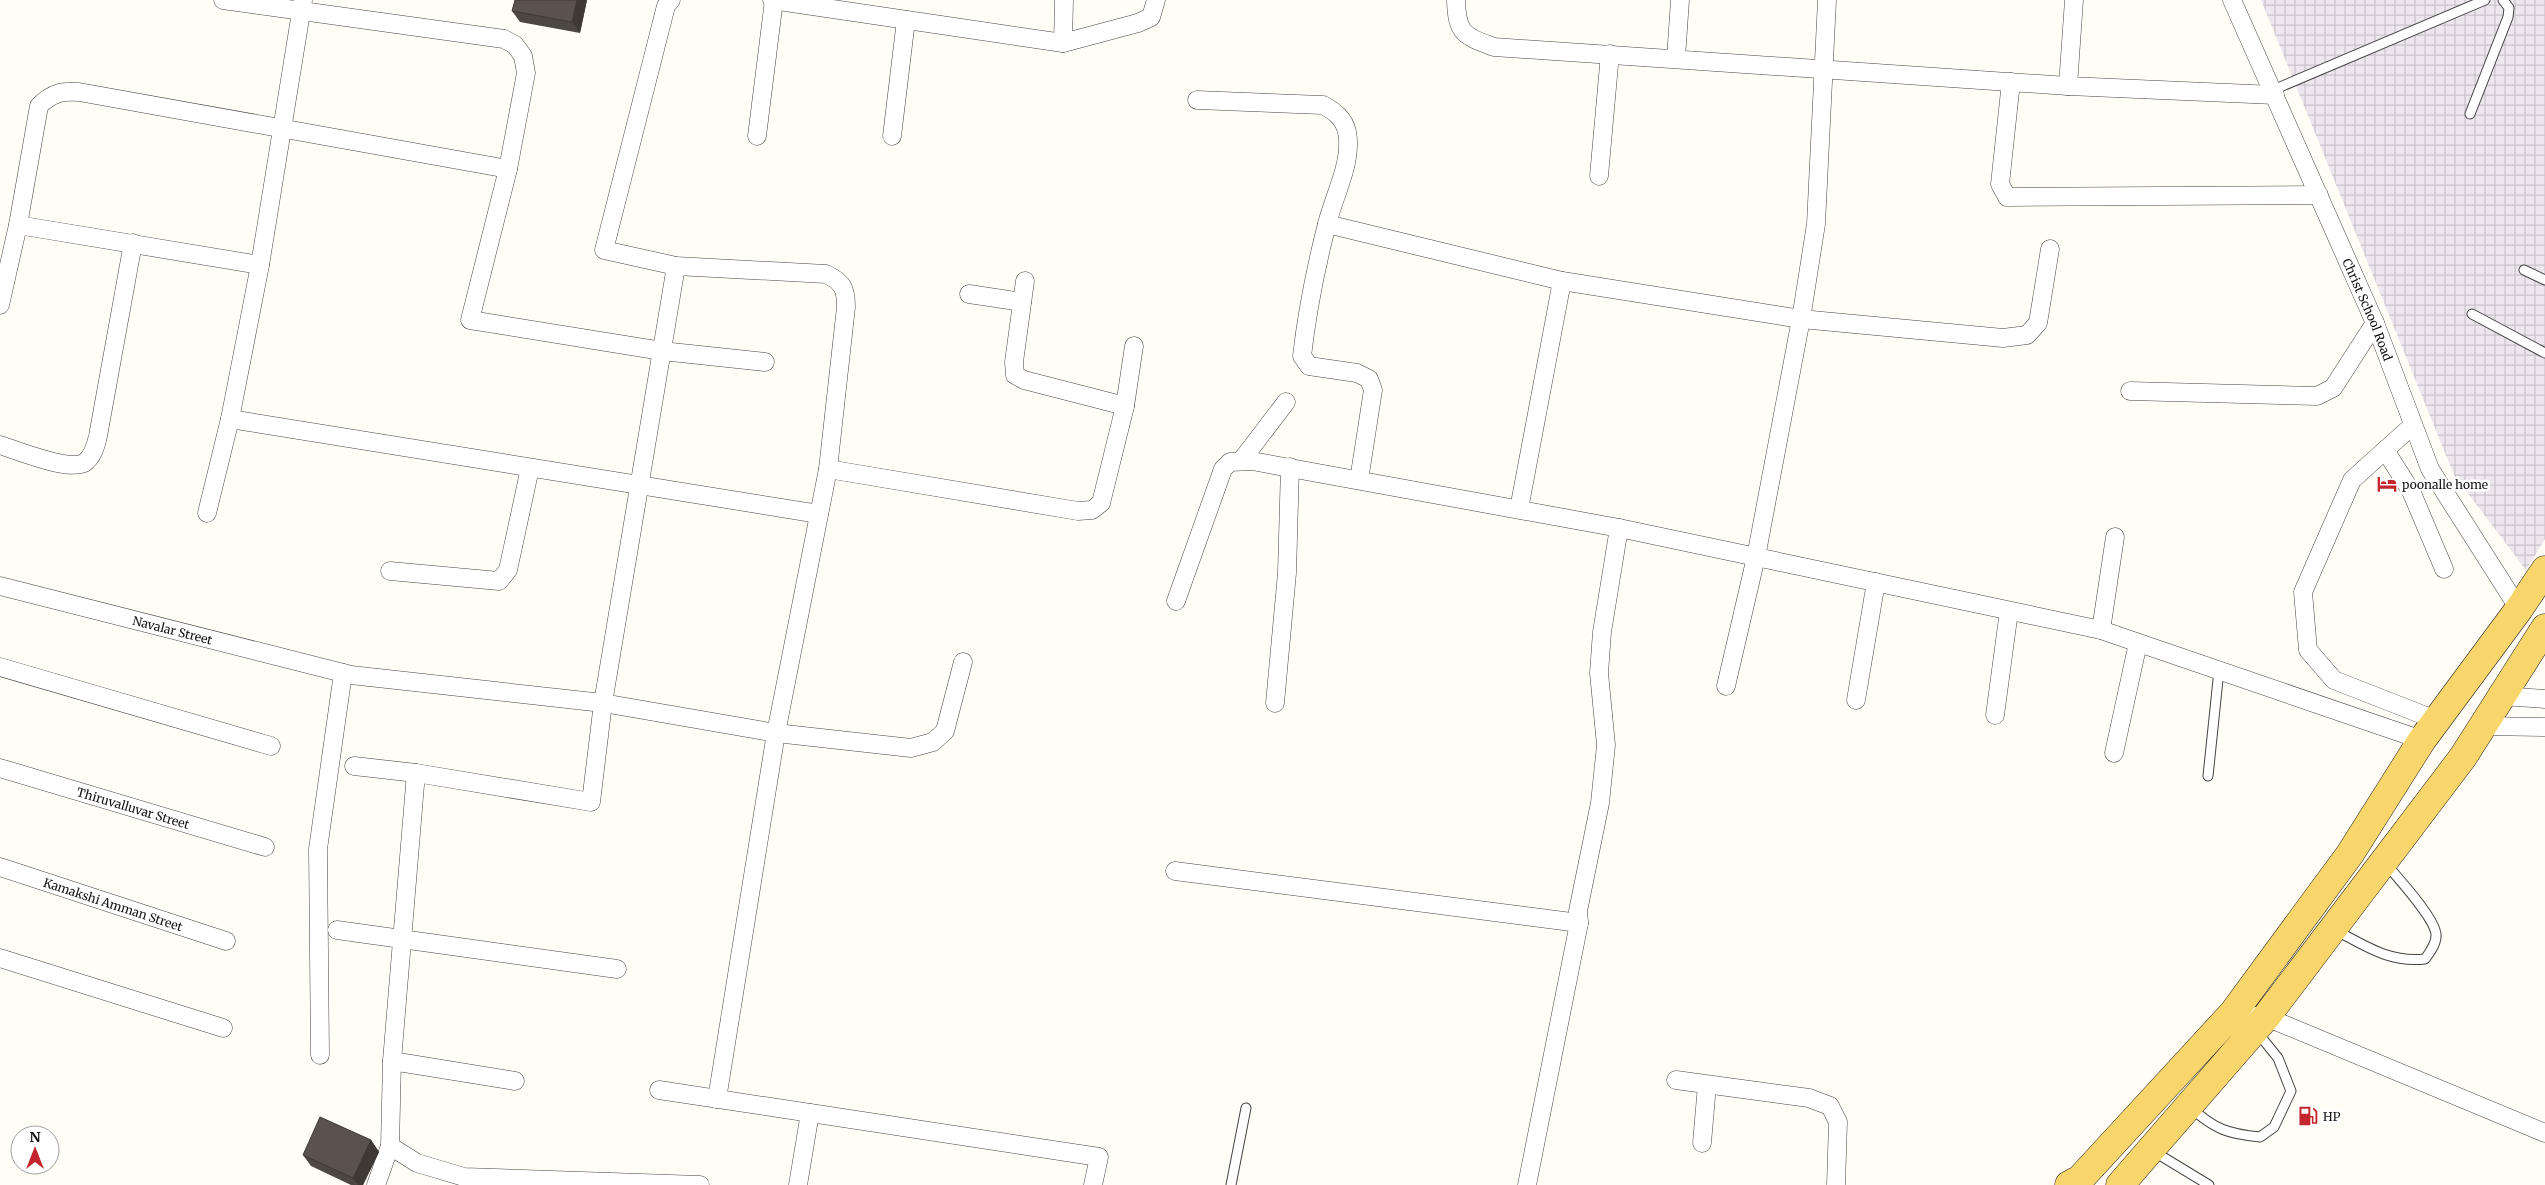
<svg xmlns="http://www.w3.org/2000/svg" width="2545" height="1185" font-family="Merriweather,serif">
	<defs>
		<pattern id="industrial-grid" width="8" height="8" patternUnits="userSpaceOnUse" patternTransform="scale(1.25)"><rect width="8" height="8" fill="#eee6ef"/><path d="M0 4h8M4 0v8" fill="none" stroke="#cbc4cc"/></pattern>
	</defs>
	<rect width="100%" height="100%" fill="#fffdf5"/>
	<path fill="url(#industrial-grid)" d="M2261 0H2545V539L2526 570 2454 475Z"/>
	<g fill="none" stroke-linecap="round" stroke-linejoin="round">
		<defs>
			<path id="lane" d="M2273 90 2485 0
				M2470 114 2508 17 2509 8 2503 0
				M2524 270 2545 280
				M2472 314 2545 353
				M2208 776 2219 670
				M2335 930C2366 946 2389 963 2425 959 2430 952 2437 943 2436 934 2434 917 2398 878 2386 864
				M2190 1107C2214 1129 2228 1134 2260 1137L2274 1127 2291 1091 2278 1058 2257 1032
				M2153 1151 2209 1185
				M1231 1185 1246 1108"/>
			<g id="street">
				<path d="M223 0 504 39 515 45 523 56 526 73 508 169 470 320 662 351 765 362"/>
				<path d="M671 0 666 6 604 250 676 266 826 274C843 282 846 289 846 307L828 469 776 733 717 1099"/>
				<path d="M772 0 1063 43 1138 23 1151 17 1156 0"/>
				<path d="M1456 0C1457 34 1464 36 1494 47L2068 86 2275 95"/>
				<path id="s1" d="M2232 0 2375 323 2430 469 2519 609"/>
				<path d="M1063 43 1064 0"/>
				<path d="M1676 58 1680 0"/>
				<path d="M2011 82 2000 184 2007 197 2319 195"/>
				<path d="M2068 86 2074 0"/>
				<path d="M1197 100 1323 105C1334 111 1344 118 1347 132 1353 162 1334 195 1327 224 1316 267 1307 312 1302 356L1309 366 1357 373 1369 379 1373 390 1359 480"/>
				<path d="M757 136 774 0"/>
				<path d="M892 136 906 20"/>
				<path d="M1599 176 1610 54"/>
				<path d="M1327 224 1562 281 1801 319 2003 338 2027 335 2038 323 2050 249"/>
				<path d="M18 225 260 265"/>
				<path d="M1025 281 1014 362 1015 375 1024 380 1125 406"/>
				<path d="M969 294 1022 302"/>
				<path d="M0 305 18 225 39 106C52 93 61 91 79 92L508 169"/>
				<path d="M2130 391 2317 396 2333 388 2375 323"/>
				<path d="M230 419 819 514"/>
				<path d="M2413 425 2352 480 2303 592 2308 650 2334 680 2436 720"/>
				<path d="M0 445C18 451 68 471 84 463 93 457 96 445 98 436L133 243"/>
				<path d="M2385 450 2411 491 2444 569"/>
				<path d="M1241 461 1286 402"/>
				<path d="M828 469 1078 511 1092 510 1101 503 1125 406 1134 346"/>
				<path d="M1519 509 1562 281"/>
				<path d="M207 513 230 419 260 265 303 0"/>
				<path d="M390 571 499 581 508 570 530 468"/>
				<path id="s2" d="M0 586 351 675 603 703 776 733 911 748 933 742 945 731 963 662"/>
				<path d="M1176 601 1223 469 1230 462 1252 461 1619 528 2101 630 2422 740"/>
				<path d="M2101 630 2115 537"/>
				<path d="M0 667 271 746"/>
				<path d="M1726 686 1756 557 1801 319 1816 224 1827 0"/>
				<path d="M2502 696 2545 699"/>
				<path d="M1856 700 1876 582"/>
				<path d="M1275 703 1287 573 1290 467"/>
				<path d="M1995 715 2009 611"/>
				<path d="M2483 726 2545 727"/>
				<path d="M2114 753 2138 643"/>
				<path d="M354 766 416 773 591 802 603 703 676 266"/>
				<path id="s3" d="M0 768 265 847"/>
				<path id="s4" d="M0 867 226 941"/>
				<path d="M1175 871 1579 923"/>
				<path d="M337 930 617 969"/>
				<path d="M0 958 223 1028"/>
				<path d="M2256 1016 2266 1017 2545 1133"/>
				<path d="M320 1055 318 849 343 673"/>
				<path d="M392 1061 416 773"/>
				<path d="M1676 1080 1809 1098 1830 1106 1838 1122 1836 1185"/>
				<path d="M515 1081 392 1061 390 1146 417 1163 464 1177 700 1185"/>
				<path d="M659 1090 1099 1157 1093 1185"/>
				<path d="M1702 1143 1707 1085"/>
				<path d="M376 1185 390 1146"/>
				<path d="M798 1185 810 1113"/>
				<path d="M1527 1185 1579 923 1578 911 1600 803 1606 745 1599 673 1602 632 1619 528"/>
			</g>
			<path id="primary" d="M2069 1185 2080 1179 2233 1013 2350 854 2422 740 2519 609 2545 570
				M2120 1185 2266 1017 2463 757 2545 628"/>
		</defs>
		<use href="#lane" stroke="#444" stroke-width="11"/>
		<use href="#street" stroke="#444" stroke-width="19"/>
		<use href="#primary" stroke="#222" stroke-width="29"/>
		<use href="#lane" stroke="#fff" stroke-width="9"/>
		<use href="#street" stroke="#fff" stroke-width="18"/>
		<use href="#primary" stroke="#f9d66b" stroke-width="28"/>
	</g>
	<path fill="#4d4742" d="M587 0 580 33 520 22 512 11Z
		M371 1140 379 1152 363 1185H351L311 1166 303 1155Z"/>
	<path fill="#3f3936" d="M577 0H587L580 33 572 22Z
		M371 1140 379 1152 363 1185H358L353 1178Z"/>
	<path fill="#5a524d" stroke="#3f3936" d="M515 0H577L572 22 512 11Z
		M320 1117 371 1140 353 1178 303 1155Z"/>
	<defs>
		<symbol id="hotel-bare" viewBox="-9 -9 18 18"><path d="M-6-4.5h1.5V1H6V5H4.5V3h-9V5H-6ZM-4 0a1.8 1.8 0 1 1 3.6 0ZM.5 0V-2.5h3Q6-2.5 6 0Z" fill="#c4262e" stroke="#fff" stroke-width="2.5" paint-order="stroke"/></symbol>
		<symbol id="fuel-bare" viewBox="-9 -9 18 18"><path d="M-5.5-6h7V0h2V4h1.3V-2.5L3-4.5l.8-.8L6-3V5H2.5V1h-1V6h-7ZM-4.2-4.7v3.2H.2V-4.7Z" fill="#c4262e" stroke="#fff" stroke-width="2.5" paint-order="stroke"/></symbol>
	</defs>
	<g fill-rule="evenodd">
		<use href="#hotel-bare" x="2373" y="470" width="28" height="28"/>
		<use href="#fuel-bare" x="2294" y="1102" width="28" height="28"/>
	</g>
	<g text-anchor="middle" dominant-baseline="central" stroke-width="5" stroke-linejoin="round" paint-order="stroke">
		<g font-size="12" fill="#111" stroke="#fff">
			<text stroke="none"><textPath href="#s1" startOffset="338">Christ School Road</textPath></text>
			<text stroke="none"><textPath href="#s2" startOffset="178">Navalar Street</textPath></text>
			<text stroke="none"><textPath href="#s3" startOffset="139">Thiruvalluvar Street</textPath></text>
			<text stroke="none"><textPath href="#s4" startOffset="119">Kamakshi Amman Street</textPath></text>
		</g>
		<g font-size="12" fill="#111" stroke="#fff" text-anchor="start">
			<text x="2402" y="484">poonalle home</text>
			<text x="2323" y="1116">HP</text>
		</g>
	</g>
	<g transform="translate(35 1150)"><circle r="24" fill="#ffffff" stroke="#a0a0a0"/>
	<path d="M0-4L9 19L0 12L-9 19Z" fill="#c4262e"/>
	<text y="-8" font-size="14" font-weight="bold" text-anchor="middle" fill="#111111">N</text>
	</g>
</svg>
